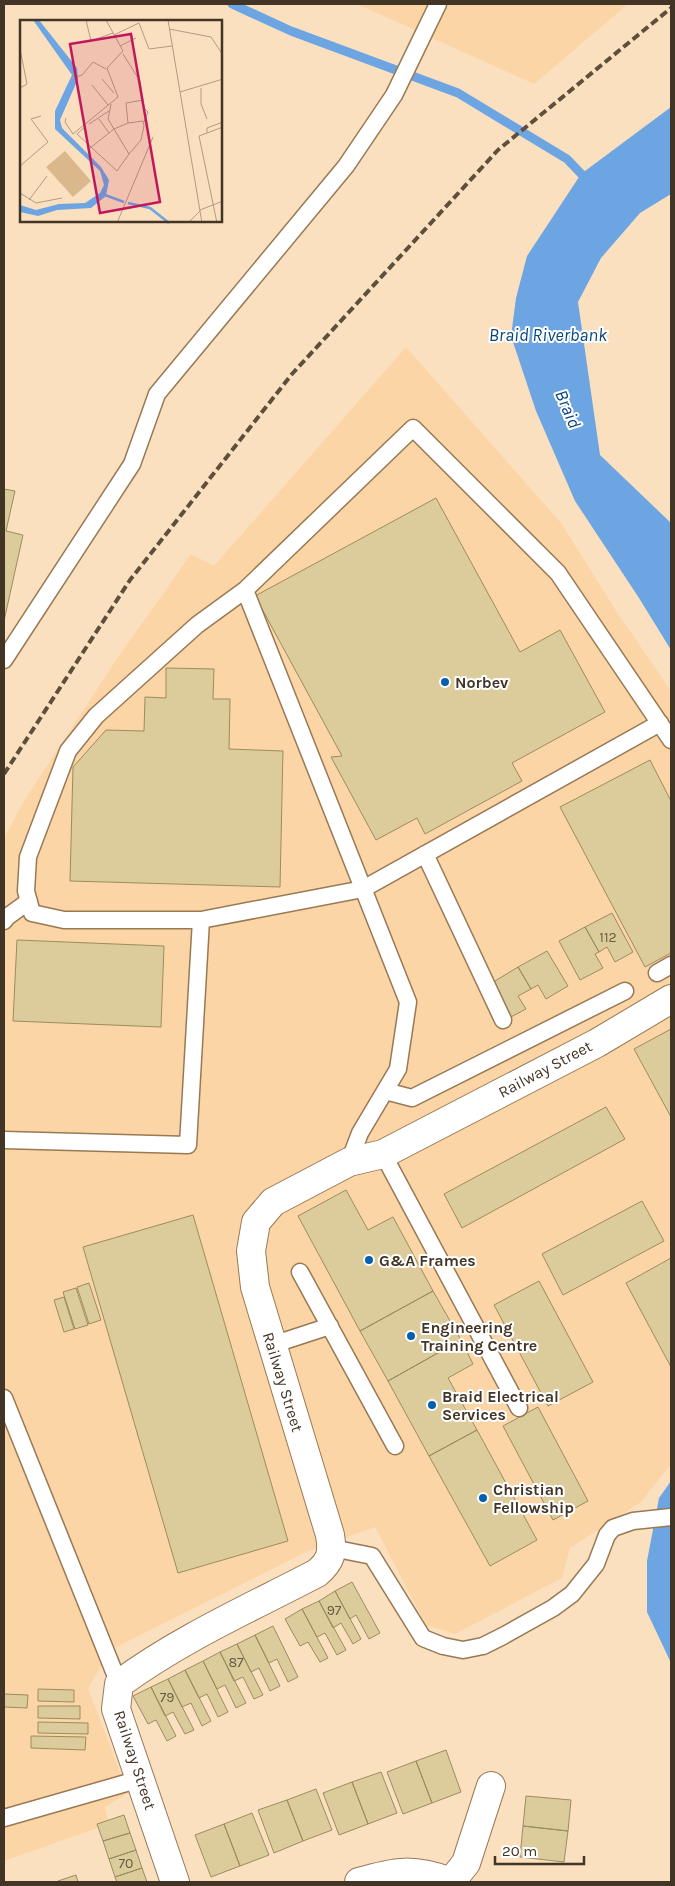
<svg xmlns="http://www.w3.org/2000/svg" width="675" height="1886" font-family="Karla,sans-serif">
	<rect width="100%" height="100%" fill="#fbe0c0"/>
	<path fill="#fcd5a6" d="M357 4H628L534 84Z
		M406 347 561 523 615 609 671 691V1464L641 1502 570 1548 562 1578 455 1634 426 1625 375 1527 306 1552 111 1650 88 1688 128 1793 105 1807 109 1824 4 1861V839L22 804 118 657 191 554 214 566Z"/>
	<path fill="#6da5e2" d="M671 107V194L640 213 601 258 578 302 600 455 671 523V650L639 598 575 501 536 411 511 336 516 298 527 256 581 174Z
		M671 1481V1663L647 1612V1561L659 1498Z"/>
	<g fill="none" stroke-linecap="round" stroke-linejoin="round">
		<path stroke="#6da5e2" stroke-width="9" d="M232 4 291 31 458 93 567 159 589 182"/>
	</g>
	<path fill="#dccc9c" stroke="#9b8c5f" d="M4 489 15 491 6 531 23 535 4 621Z
		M436 498 520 652 560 630 605 712 512 763 522 781 425 834 417 818 376 840 331 757 342 756 255 596Z
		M166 668 214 669 213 699H230L229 749 283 751 280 887 70 881 73 767 106 730 144 731 145 697 166 698Z
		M650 760 671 801V953L645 967 560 807Z
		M612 913 633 952 615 962 607 947 599 952 585 927Z
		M585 927 599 952 595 954 603 968 580 980 559 941Z
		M17 940 164 946 161 1027 13 1021Z
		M547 951 568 986 546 999 538 985 531 989 518 967Z
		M518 967 531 989 518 996 526 1009 509 1018 490 984Z
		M671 1029V1117L634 1049Z
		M606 1107 625 1139 462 1228 444 1194Z
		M346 1190 368 1230 393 1217 433 1291 360 1331 298 1216Z
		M642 1201 664 1241 563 1295 542 1254Z
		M193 1215 288 1541 178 1573 83 1247Z
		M671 1258V1367L626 1283Z
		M539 1281 593 1382 548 1406 494 1305Z
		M89 1283 101 1320 89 1324 77 1287Z
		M76 1288 88 1325 75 1329 63 1292Z
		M433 1291 461 1340 388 1381 360 1331Z
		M64 1297 74 1329 64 1332 54 1300Z
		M461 1340 473 1364 448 1378 477 1430 429 1456 388 1381Z
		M538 1407 588 1501 553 1520 503 1426Z
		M477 1430 537 1540 490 1566 429 1456Z
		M352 1582 380 1633 369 1639 356 1615 350 1619 335 1591Z
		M335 1591 361 1639 353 1644 341 1623 333 1628 319 1601Z
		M319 1601 346 1650 337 1655 325 1633 317 1637 302 1609Z
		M302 1609 328 1658 320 1662 308 1642 300 1646 285 1619Z
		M273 1626 298 1677 288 1682 277 1659 269 1663 255 1635Z
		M255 1635 280 1686 270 1691 259 1668 251 1672 237 1644Z
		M237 1644 263 1695 254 1699 243 1677 234 1681 220 1652Z
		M220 1652 246 1703 236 1708 225 1685 217 1689 203 1661Z
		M203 1661 228 1712 218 1717 207 1694 199 1698 185 1670Z
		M185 1670 211 1721 202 1726 191 1703 182 1707 168 1679Z
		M168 1679 194 1730 185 1734 173 1712 165 1716 151 1687Z
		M151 1687 176 1736 167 1741 156 1720 148 1724 133 1696Z
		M38 1689 74 1690V1702L38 1701Z
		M4 1694 28 1695 27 1708 4 1707Z
		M38 1706H80V1719L38 1718Z
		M38 1722 88 1723V1734L38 1733Z
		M31 1736 86 1737 85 1750 31 1748Z
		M446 1750 461 1792 432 1803 416 1761Z
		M416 1761 432 1803 403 1814 387 1772Z
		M381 1772 397 1813 368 1824 352 1782Z
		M352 1782 368 1824 339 1835 323 1793Z
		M316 1789 332 1830 303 1841 287 1800Z
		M526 1796 571 1800 568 1831 523 1826Z
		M287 1800 303 1841 274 1853 258 1810Z
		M252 1813 269 1855 240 1866 224 1824Z
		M124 1815 130 1833 103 1841 97 1824Z
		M224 1824 240 1866 211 1877 195 1835Z
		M523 1826 568 1831 564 1862 520 1857Z
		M130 1833 136 1850 109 1859 103 1841Z
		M136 1850 142 1868 115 1877 109 1859Z
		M142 1868 147 1882H117L115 1877Z
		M76 1875 78 1882H59L58 1881Z"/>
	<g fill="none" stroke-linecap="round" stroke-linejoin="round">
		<defs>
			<path id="service" d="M4 660 132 464 157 394 346 166 394 95 438 4
				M425 854 503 1020
				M201 920H64L32 913 26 891 28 857 68 751 96 716 197 625 245 590
				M4 921 7 917 29 901
				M657 973 671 965
				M385 1091 412 1098 625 991
				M4 1140 188 1145 201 920 363 889 660 723
				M383 1154 519 1408
				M349 1162 360 1133 398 1069 408 1002 245 590 413 428 558 573 671 740
				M300 1272 395 1446
				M272 1345 330 1326
				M4 1398 119 1684
				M332 1548 372 1556 423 1638 443 1646 463 1650 483 1646 503 1636 553 1608 572 1594 596 1564 607 1535 613 1528 633 1521 671 1517
				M4 1818 140 1779"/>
			<path id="minor" d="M175 1882 116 1709 119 1684C180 1639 250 1608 317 1573 331 1561 333 1553 330 1535L255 1287 251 1251 256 1222 273 1202 349 1162 383 1154 597 1043 671 999
				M359 1882C396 1871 413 1868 451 1882
				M451 1882 466 1863 491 1786"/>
		</defs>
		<use href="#service" stroke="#987953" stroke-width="19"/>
		<use href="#minor" stroke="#987953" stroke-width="30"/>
		<use href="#service" stroke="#fff" stroke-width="16"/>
		<use href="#minor" stroke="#fff" stroke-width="28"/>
		<path stroke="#5e4e3c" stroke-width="4" stroke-dasharray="8 4" stroke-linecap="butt" d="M4 774 130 580 292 374 498 150 671 8"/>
	</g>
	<g fill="#0360ad" stroke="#fff" stroke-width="2">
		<circle cx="445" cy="682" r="5"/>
		<circle cx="369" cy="1260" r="5"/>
		<circle cx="411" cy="1336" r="5"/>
		<circle cx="432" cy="1405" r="5"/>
		<circle cx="483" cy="1498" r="5"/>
	</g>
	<g text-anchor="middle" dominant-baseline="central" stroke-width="4" stroke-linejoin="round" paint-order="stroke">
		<g font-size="14" fill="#695b43">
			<text x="608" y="937">112</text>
			<text x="334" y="1610">97</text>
			<text x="236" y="1662">87</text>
			<text x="167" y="1697">79</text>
			<text x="126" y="1863">70</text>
		</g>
		<g font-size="16" font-weight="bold" fill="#433525" stroke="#fff" text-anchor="start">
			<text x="455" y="682">Norbev</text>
			<text x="379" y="1260">G&amp;A Frames</text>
			<text x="421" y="1327">Engineering<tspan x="421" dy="18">Training Centre</tspan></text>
			<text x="442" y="1396">Braid Electrical<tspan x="442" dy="18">Services</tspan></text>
			<text x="493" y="1489">Christian<tspan x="493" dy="18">Fellowship</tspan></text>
		</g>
		<g font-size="16" fill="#433525" stroke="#fff">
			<text transform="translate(545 1069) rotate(-28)">Railway Street</text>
			<text transform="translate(283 1382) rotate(73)">Railway Street</text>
			<text transform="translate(135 1760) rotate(72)">Railway Street</text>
		</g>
		<g font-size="18" font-style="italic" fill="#07457d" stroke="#fff">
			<text x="548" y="335">Braid Riverbank</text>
			<text transform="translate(568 409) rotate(67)">Braid</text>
		</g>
	</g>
	<g transform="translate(20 20)">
		<rect width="202" height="202" fill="#fbe0c0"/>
		<path d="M45 131 71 161 53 177 26 147Z" fill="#dbb78c"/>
		<path d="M13 0H19L57 48 58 59 40 100 42 108 81 147 89 160 86 176 71 188 37 190 18 196 0 192V185L16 190 39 184 65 183 80 173 84 165 80 151 35 109V91L52 55Z" fill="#6da5e2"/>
		<path fill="none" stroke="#6da5e2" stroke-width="2.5" d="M85 175 104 182M108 183 130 188 149 203"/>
		<path fill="none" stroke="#b19c82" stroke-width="1" d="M66 0 71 21 93 13M148 0 182 203M149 9 191 17 203 35M94 15 119 3 129 29 152 26M100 26 116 18M0 29 7 64 0 68M103 34 120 61 124 88 128 92 124 102M51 59 62 55 73 42 86 49M82 59 94 73M72 65 88 85M181 68V84L187 99M160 72 203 59M46 98 45 102 53 114 98 77 87 48 103 31 86 0M79 99 89 113M108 103 123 101 124 106 121 120 109 134M69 104 89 91M66 106 57 114 97 151 109 134 88 99 91 84M187 113V108L203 102M70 128 94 109 108 103 106 83 123 80M0 146 28 122 11 99 21 96M0 173 16 183 42 178M9 180 27 156M180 190 203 181M97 203 133 117M168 203 180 191M197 203 179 116 203 107"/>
		<path fill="#c2185b" fill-opacity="0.15" stroke="#c2185b" stroke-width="2.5" d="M111 14 140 182 80 193 50 24Z"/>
		<rect width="202" height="202" fill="none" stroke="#433525" stroke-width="2.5"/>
	</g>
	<rect width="675" height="1886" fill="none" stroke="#433525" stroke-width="10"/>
	<path d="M495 1856v8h89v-8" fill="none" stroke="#433525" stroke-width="2.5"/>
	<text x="502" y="1856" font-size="15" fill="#433525" stroke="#ffffff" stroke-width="4" paint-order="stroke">20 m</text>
</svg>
